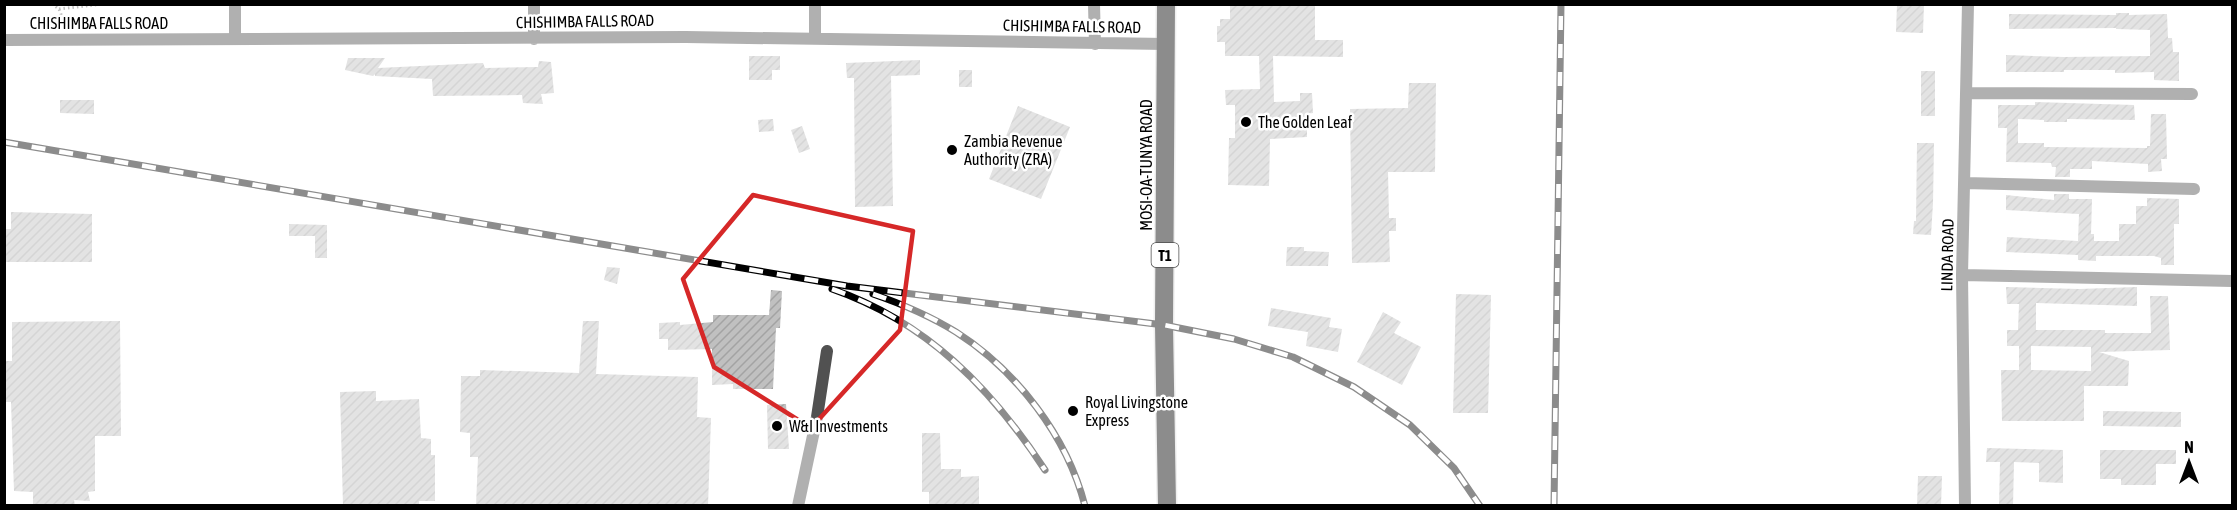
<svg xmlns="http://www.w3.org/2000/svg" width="2237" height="510" font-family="'Asap Condensed',sans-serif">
	<defs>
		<pattern id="building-hatch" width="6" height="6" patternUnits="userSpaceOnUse" patternTransform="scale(1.5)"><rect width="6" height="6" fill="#c0c0c0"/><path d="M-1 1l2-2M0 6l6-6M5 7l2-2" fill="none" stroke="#a3a3a3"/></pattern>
	</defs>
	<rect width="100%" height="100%" fill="#fff"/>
	<path fill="url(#building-hatch)" fill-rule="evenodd" d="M1230 4H1315V40H1343V57L1273 56 1274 102 1300 101V93H1312L1313 113 1307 114V137L1270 139 1269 186 1228 185 1229 138H1235V105H1226L1225 90 1260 89 1259 56H1225V42H1217V26H1220V19H1230Z
		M1897 4H1924L1923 33 1896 32Z
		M2116 13H2129V15L2167 14 2168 38H2172L2173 52H2179V81L2154 80V72L2115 73V70H2064V72H2006V55L2064 57 2150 56V30L2116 29V28L2009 29V14L2116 15Z
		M749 56H780V70H772V80H749Z
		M348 58H385L378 68 483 63 485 68 538 67 539 61 551 62 554 93 541 94 543 104 523 103 522 95 433 96 432 79 375 76V74L373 76 345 70Z
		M920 60V75L891 76 893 206 855 207 854 78H847L846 63Z
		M959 70H972V87H959Z
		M1921 71H1935V116H1921Z
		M1409 83H1436L1435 172H1388L1389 218H1396V231H1389L1390 262 1352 263 1350 109 1408 108Z
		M60 100H94V114L60 113Z
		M2035 102 2134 105 2135 120 2067 119V122H2044V120L2018 119V143H2044V147L2147 148V146H2150L2151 114H2166L2167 159H2161L2162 171 2148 172V164L2092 161V169H2070V177H2055L2056 167H2052L2051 163 2006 162 2007 128H1998V105H2035Z
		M1018 106 1070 127 1041 199 989 179Z
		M773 119 774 131 759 132 758 120Z
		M802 126 810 149 799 153 791 130Z
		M1917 143H1934L1933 203 1931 235 1913 234 1914 221H1916Z
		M2054 194H2069V199H2092L2091 234H2094V241H2119V224H2136V206H2147V198L2179 199V224H2174V265H2161V258L2154 256H2096V261L2078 260V255L2006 252 2007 237 2078 241 2079 214 2006 210V195L2054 200Z
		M11 212 92 214V262H4V229H11Z
		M289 224 327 225V258H315V236H289Z
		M1287 247H1304V251L1329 252 1328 266H1286Z
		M607 267 620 268 617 284 604 280Z
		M2006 287 2079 289 2137 287V306L2036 303V330H2105V333H2151L2150 296H2168L2170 350 2099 352 2129 361 2128 386H2084V421H2002L2001 370H2019V346H2007V330H2018L2019 304H2007ZM2031 346 2091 347V371L2031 370Z
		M771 290 782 291 780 328H776L773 389H733V384L712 385V349L668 350V339H659V323L680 322V325L713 322V315H769Z
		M1456 294 1491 295 1488 413H1453Z
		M1271 308 1331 318 1329 327 1342 329 1338 352 1306 346 1308 332 1268 326Z
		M1383 312 1401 322 1394 333 1421 347 1402 385 1357 362Z
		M120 321 121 436H95V491L88 492 90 501 74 500 75 506H33V492L14 491 11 402H4V361H12V322Z
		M583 321H599L596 374 698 377 697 417 711 418 708 506H476L478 457H470V433L460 432 461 376H480V370L579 373Z
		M376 391V401L419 399 421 438 431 439V455H435V501H419V506H343L340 392Z
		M786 404 789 449H768L767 405Z
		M2103 411 2181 412V427L2103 426Z
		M922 433H940L941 469H961V477L979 476V504L929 506V492H922Z
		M1987 448 2063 450V483L2039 482V463L2014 462 2013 506H1999L2000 462H1986Z
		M2100 450H2176V464H2156V485H2121V479H2100Z
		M1918 476H1942L1941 506H1917Z"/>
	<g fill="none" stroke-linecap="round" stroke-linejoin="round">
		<defs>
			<path id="highway" d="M1166 4 1164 325 1167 506"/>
		</defs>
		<use href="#highway" stroke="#dbdbdb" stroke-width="21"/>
		<path stroke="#737373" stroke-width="3" stroke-dasharray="1.5 3" stroke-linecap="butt" d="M52 4 59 9 66 28
			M59 9 103 4"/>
		<path stroke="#515151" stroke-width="12" d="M534 4V39
			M1094 4 1095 44
			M815 38V4
			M235 39V4
			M4 40 686 37 1166 44
			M1967 93 2192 94
			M1965 183 2194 189
			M1962 275 2232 281
			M798 506 817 417 827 351
			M1965 506 1962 275 1968 4"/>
		<use href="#highway" stroke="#000" stroke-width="18"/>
		<defs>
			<path id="rail" d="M4 142 847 286 1164 325 1234 339 1293 357 1354 387 1410 425 1454 468 1480 506
				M832 289C927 322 991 388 1045 470
				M873 294C902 304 930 316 956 332 1017 371 1067 436 1085 506
				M1554 506 1561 4"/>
		</defs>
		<use href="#rail" stroke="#000" stroke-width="7"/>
		<use href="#rail" stroke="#fff" stroke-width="4.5" stroke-dasharray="14" stroke-linecap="butt"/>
	</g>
	<path d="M0 0H2237V510H0ZM753 195 913 231 900 330 811 428 714 367 683 279Z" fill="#fff" fill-opacity=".55" fill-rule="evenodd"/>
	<path fill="none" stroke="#d62828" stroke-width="4.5" stroke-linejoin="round" d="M753 195 913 231 900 330 811 428 714 367 683 279Z"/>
	<g fill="#000" stroke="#fff" stroke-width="2">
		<circle cx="1246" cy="122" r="6"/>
		<circle cx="952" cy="150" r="6"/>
		<circle cx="1073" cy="411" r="6"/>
		<circle cx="777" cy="426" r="6"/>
	</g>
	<g text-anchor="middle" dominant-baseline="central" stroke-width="5" stroke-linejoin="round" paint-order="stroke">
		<rect fill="#fff" stroke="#4c4c4c" stroke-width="1.5" x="1151.5" y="243" width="27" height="24" rx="4.5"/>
		<g font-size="15" font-weight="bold" fill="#000">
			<text x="1165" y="255">T1</text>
		</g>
		<g font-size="16" fill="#000" stroke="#fff">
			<text transform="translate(585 21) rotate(-1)">CHISHIMBA FALLS ROAD</text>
			<text x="99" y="23">CHISHIMBA FALLS ROAD</text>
			<text transform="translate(1072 26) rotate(1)">CHISHIMBA FALLS ROAD</text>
			<text transform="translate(1146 165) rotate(-90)">MOSI-OA-TUNYA ROAD</text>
			<text transform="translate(1947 255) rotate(-89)">LINDA ROAD</text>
		</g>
		<g font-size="16" fill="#000" stroke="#fff" text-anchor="start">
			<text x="1258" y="122">The Golden Leaf</text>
			<text x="964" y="141">Zambia Revenue<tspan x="964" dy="18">Authority (ZRA)</tspan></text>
			<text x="1085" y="402">Royal Livingstone<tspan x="1085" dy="18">Express</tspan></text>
			<text x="789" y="426">W&amp;I Investments</text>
		</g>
	</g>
	<rect width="2237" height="510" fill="none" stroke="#000000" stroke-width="12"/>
	<g transform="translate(2189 462)" stroke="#ffffff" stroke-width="4.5" paint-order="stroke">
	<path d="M0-4.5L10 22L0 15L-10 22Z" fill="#000000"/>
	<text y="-9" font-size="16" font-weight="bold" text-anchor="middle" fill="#000000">N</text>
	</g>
</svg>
